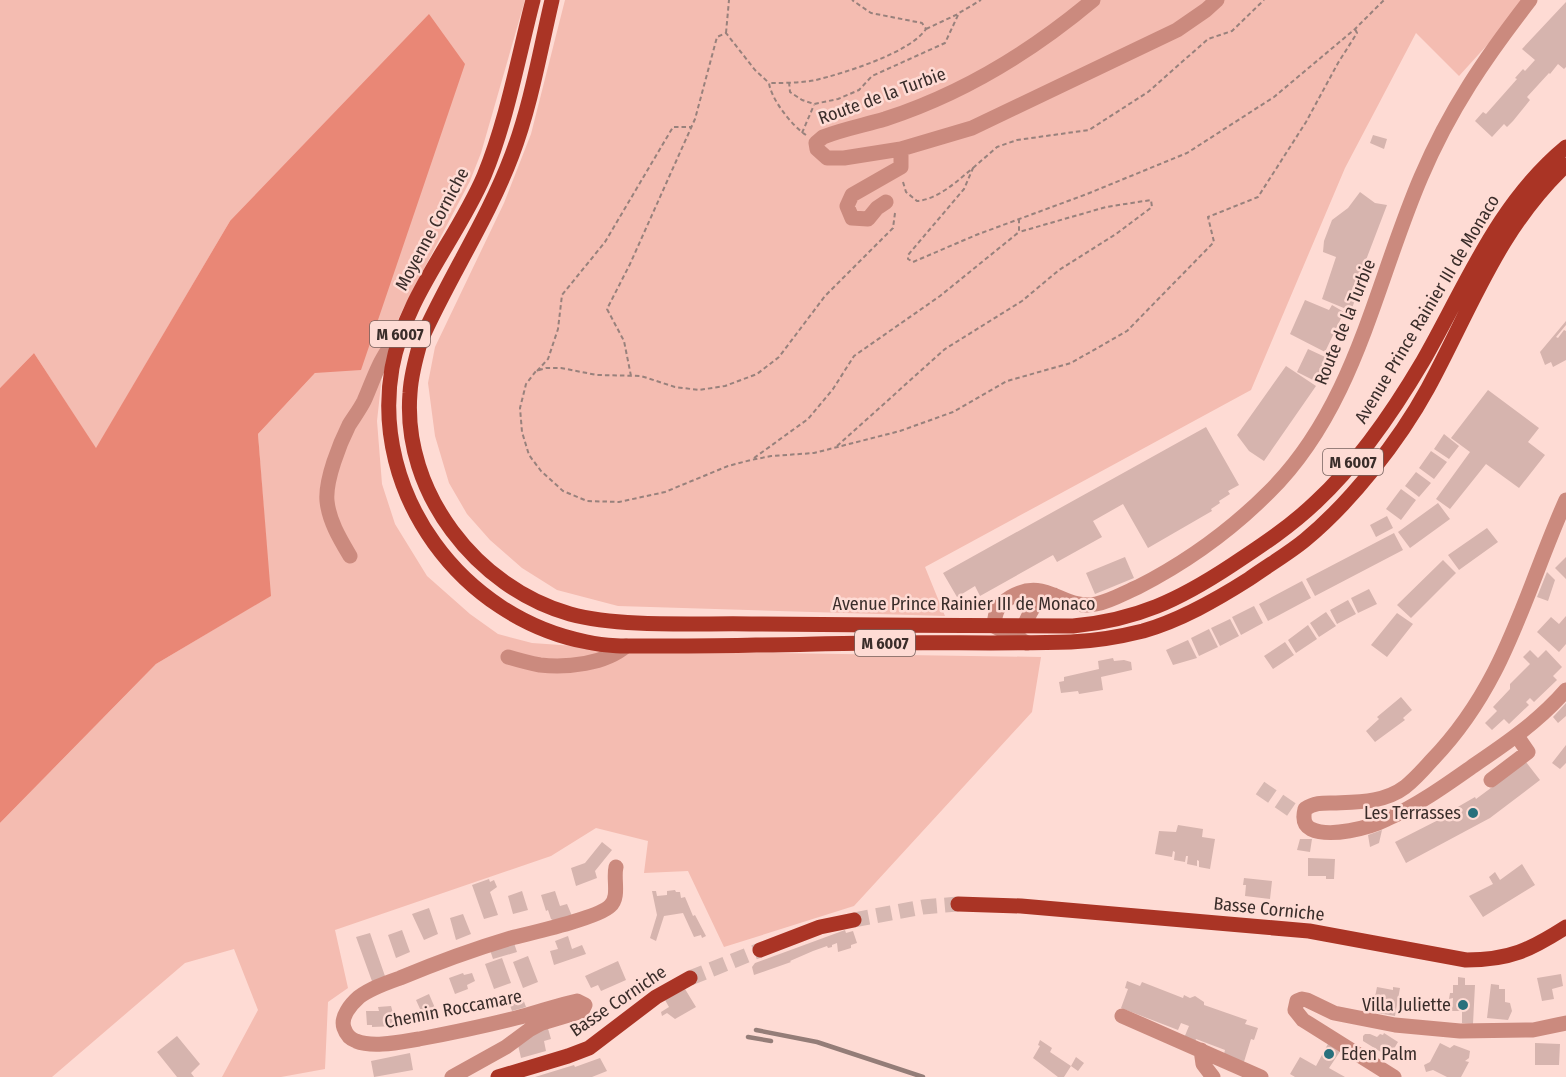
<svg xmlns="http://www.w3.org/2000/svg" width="1566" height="1077" font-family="'Fira Sans Condensed',sans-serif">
	<rect width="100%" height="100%" fill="#fedbd4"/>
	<path fill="#f4bcb1" d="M0 0H525L481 153 470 181 404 307 385 348 377 421 382 484 395 524 427 576 470 614 498 634 532 643 646 651 1041 657 1032 712 854 906 724 947 688 871 644 873 648 841 596 828 551 856 335 930 348 988 328 1002 325 1069 281 1077H222L258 1010 234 949 185 963 52 1077H0V823L156 664 270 596 258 434 315 373 230 221 96 449 34 353 0 388Z
		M565 0H1528L1459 76 1416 33 1345 168 1251 390 925 567 945 616 618 606 557 590 522 568 490 540 467 514 449 483 435 436 428 383 435 347 504 203 531 134Z"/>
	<path fill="#e98776" d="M429 14 465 64 361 370 315 373 258 434 271 596 156 664 0 823V388L34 353 96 448 230 221Z"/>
	<path fill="#d6b4ae" d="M1566 2V67L1564 69 1558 64 1550 74 1549 73 1527 97 1530 100 1513 121 1507 127 1504 124 1492 137 1475 121 1483 112 1486 114 1494 105 1517 79 1515 78 1523 69 1525 71 1535 60 1522 49Z
		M1373 135 1387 139 1384 149 1370 143Z
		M1360 192 1375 203 1387 205 1366 260 1369 261 1351 311 1322 299 1336 257 1323 252 1324 241 1332 220 1348 208Z
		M1305 300 1329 310 1332 305 1344 312 1325 352 1290 334Z
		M1566 321V325L1556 337 1558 338 1564 330 1566 331V360L1553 367 1551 362 1545 365 1540 352Z
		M1308 349 1336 362 1327 380 1318 375 1315 381 1297 372Z
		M1286 366 1316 386 1264 461 1249 451 1237 435Z
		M1488 390 1539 428 1528 442 1545 455 1519 488 1486 464 1450 509 1436 499 1470 452 1451 438Z
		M1206 427 1239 485 1228 491 1230 494 1219 501 1220 503 1211 509 1212 511 1148 548 1123 504 1093 521 1102 537 1057 562 1053 555 980 596 975 586 957 597 943 573Z
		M1444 434 1459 446 1449 459 1434 449Z
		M1431 451 1447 462 1434 479 1419 468Z
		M1416 472 1431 483 1419 497 1405 486Z
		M1401 489 1416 500 1401 520 1386 509Z
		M1438 503 1450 519 1410 548 1398 532Z
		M1387 516 1393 528 1376 537 1370 525Z
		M1487 528 1498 542 1459 570 1448 555Z
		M1394 533 1403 550 1315 596 1306 579Z
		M1125 557 1134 578 1095 594 1086 573Z
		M1566 557V579L1555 568Z
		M1443 560 1456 573 1411 618 1397 605Z
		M1547 572 1555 580 1548 601 1537 597Z
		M1302 581 1311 598 1268 621 1259 604Z
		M1369 589 1377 604 1358 613 1351 598Z
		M1348 600 1356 614 1337 624 1330 610Z
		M1254 606 1263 623 1241 635 1232 617Z
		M1326 612 1336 626 1319 637 1310 623Z
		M1397 613 1413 624 1387 657 1371 645Z
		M1566 616V644L1559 652 1537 632 1551 617 1559 624Z
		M1230 619 1239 636 1220 646 1211 628Z
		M1308 625 1317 639 1296 653 1288 640Z
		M1209 629 1218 647 1199 656 1191 638Z
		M1188 640 1197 658 1173 665 1166 650Z
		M1285 642 1294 655 1273 669 1264 656Z
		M1530 650 1538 658 1546 650 1562 667 1553 676 1557 680 1534 702 1530 698 1526 702 1529 705 1509 724 1504 719 1492 730 1485 723 1497 711 1493 707 1510 689V684L1530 664 1523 657Z
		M1113 658 1114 661 1124 660 1131 662 1132 670 1101 677 1103 690 1079 694 1078 691 1061 693 1059 682 1064 681V677L1099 669 1098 661Z
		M1401 697 1412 710 1403 718 1405 720 1375 742 1366 731 1379 719 1377 717Z
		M1566 703V716L1558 723 1553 717Z
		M1566 745V763L1560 769 1552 763Z
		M1526 762 1540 780 1490 818 1406 863 1395 842 1450 814 1449 812 1475 797 1476 799Z
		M1178 825 1203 829 1202 837 1215 839 1210 869 1199 867V861L1197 860V866L1187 864 1188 856H1186L1185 862 1174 860 1175 852 1173 851 1172 857 1155 854 1159 831 1176 832Z
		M1382 830 1379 843 1370 847 1368 835Z
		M1300 839H1312L1310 852 1297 850Z
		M602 842 612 850 595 871 597 878 576 886 571 868 585 863Z
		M1308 858 1335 859 1334 879H1326V876H1308Z
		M1522 864 1535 885 1483 917 1469 896 1493 884 1489 877 1495 872 1500 880Z
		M1244 878 1272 881 1270 899 1245 896 1246 885H1243Z
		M489 879 490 882 494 880 497 887 490 892 498 915 484 919 472 885Z
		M675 890 676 892H680L681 898 685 897 693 916 695 915 706 936 702 938 701 935 694 937 683 913 664 916 656 941 650 938 657 915 652 891H656L657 896 667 895V891Z
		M522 891 528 910 513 914 508 896Z
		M555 891 560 906 567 904 572 916 556 922 551 919 548 910 546 911 541 895Z
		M429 908 438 934 424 940 412 914Z
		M463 914 471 934 456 940 450 918Z
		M402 930 410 952 396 958 388 935Z
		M845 930 846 933 853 931 857 943 851 945V948L838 952 837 943 832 945V947L828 948 827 946 813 951 790 961 791 962 754 975 752 967 755 963Z
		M370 933 386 979 373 984 356 937Z
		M568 936 572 949 582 945 586 954 554 965 550 951 558 949 555 941Z
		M514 943 517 952 493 959 490 950Z
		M528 956 538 982 523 988 513 962Z
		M502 958 511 983 494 989 485 964Z
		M618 961 626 980 601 991 598 985 591 988 585 976Z
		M463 973 464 975 472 973 475 981 467 985 468 989 455 994 449 978Z
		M1561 974 1563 986 1552 989 1554 999 1542 1001 1537 978Z
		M1458 977 1465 978V985H1475L1473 1024 1462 1023V1011H1452L1453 998 1449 999 1450 993H1453V985H1458Z
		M1127 981 1140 986 1142 982 1183 998 1184 995 1190 998 1195 996 1204 1002V1005L1247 1020 1245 1024 1258 1028 1254 1040 1251 1039 1243 1065 1224 1054 1225 1050 1196 1039 1195 1042 1184 1038 1189 1026 1181 1023 1178 1030 1121 1008 1128 989 1125 988Z
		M1491 984 1499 985V989H1505V1002L1510 1003 1512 1011 1508 1020 1487 1018Z
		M1377 987 1393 990V987L1400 988 1395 1016 1372 1012Z
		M685 989 696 1007 675 1019 667 1013 662 1016 661 1012 669 1007 665 1000Z
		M429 994 438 1015 425 1020 416 1000Z
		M522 996 526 1007 512 1011 508 1000Z
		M391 1006 393 1013H396V1026L372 1027V1025H367L366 1011H379L378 1007Z
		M547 1025 551 1039 544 1041 546 1051 521 1058 518 1045Z
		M1384 1033 1398 1042 1389 1057 1363 1041V1036L1365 1034H1370L1377 1037 1380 1034 1383 1035Z
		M177 1036 200 1064 191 1073 194 1077H177L157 1052Z
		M1040 1040 1052 1048 1050 1052 1071 1066 1064 1077H1058L1033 1058 1040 1046 1038 1045Z
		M1329 1042 1341 1050 1329 1068 1345 1077H1295L1290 1074 1300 1057 1316 1066Z
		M1440 1043 1450 1048 1454 1045 1470 1051 1469 1058 1465 1061 1469 1062 1461 1077H1447L1433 1070 1426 1072 1424 1065 1430 1062Z
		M1535 1043 1560 1044 1559 1065H1535Z
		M410 1053 413 1070 374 1077 371 1061Z
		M1076 1057 1084 1063 1078 1071 1071 1066Z
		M600 1058 607 1071 592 1077H535L574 1065 575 1067Z"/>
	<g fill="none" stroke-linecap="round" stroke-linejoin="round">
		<path stroke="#d7b8b2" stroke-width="15" stroke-dasharray="15 8" stroke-linecap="butt" d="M1260 788 1295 812"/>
		<path stroke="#d7b8b2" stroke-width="15" stroke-dasharray="15 8" stroke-linecap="butt" d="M854 920 923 907 958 904
			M690 978 760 950"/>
		<path stroke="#98817c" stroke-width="2" stroke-dasharray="4.5 3" stroke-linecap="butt" d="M926 29 958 14
			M726 33 729 0
			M789 82 790 92 802 100 814 104 838 99 859 90 872 76 945 43 959 13 981 0
			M802 133 814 105
			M806 135C792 126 771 99 769 83 784 83 801 83 816 80 844 73 910 53 926 29L922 23 871 13 852 0
			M973 168 997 147 1017 140 1089 130 1148 92 1208 39 1232 31 1264 0
			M903 182 906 192 917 201C939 199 957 181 973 168L964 189 908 255V259L913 262 976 235 1087 194 1187 153 1274 97 1355 29 1384 0
			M895 213 893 228 825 296 779 357 757 374 725 386 699 390 675 387 641 376 597 375 561 368H546L536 371 526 384 520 408 522 432 529 455 541 471 563 491 587 501 619 502 665 492 728 466 751 460 771 456 814 453 900 431 953 412 1007 381 1071 363 1127 331 1214 242 1208 217 1258 197 1306 122 1338 63 1357 33 1355 29
			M537 371 548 359 558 329 562 295 605 242 673 127H691
			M631 376 624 341 607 309 630 264 695 119 717 37 726 33 755 70 769 83
			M837 446 945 349 1022 301 1059 270 1116 234 1152 207 1151 200 1106 207 1019 232
			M754 458 808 419 833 389 854 356 940 296 1019 232V220"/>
		<path stroke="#cb8a7e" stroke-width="15" d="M1093 0C1031 52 962 94 885 119 865 125 843 129 823 137L816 143 817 149 827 158H844L901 149 972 128 1177 30 1206 10 1217 0
			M886 202 877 208 868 219 852 218 847 206 852 195 901 167V149
			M1566 500C1524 594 1506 684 1431 761 1423 770 1415 779 1405 787 1385 802 1360 802 1336 803 1324 803 1315 802 1305 809 1303 817 1303 825 1311 829 1330 838 1369 828 1387 819 1418 805 1446 785 1473 766 1507 743 1539 721 1566 690
			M350 556C340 539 329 521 327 501 325 480 340 443 349 425 354 417 360 409 364 401 376 374 378 360 399 336
			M1014 631 1024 626C1031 610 1035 599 1054 595
			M1027 643 994 626C995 611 998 605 1011 597 1046 576 1063 611 1096 604 1111 601 1124 593 1138 587 1187 562 1230 531 1269 492 1355 407 1375 284 1421 177 1450 109 1485 58 1530 0
			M508 657C518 660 529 663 540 665 567 668 605 664 626 646
			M1491 780 1528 752 1517 736
			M1122 1016 1261 1077
			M1201 1050 1203 1064 1213 1077
			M452 1077 506 1047 529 1030 542 1023 582 1011 585 1005 577 1001C557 1005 537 1013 516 1018 484 1026 451 1033 419 1039 400 1042 373 1048 356 1041 350 1039 346 1034 344 1028 340 1017 351 1004 359 997 371 988 386 983 400 978 436 963 474 949 511 938 531 933 598 918 610 906 620 897 613 879 616 867
			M1394 1077 1303 1020 1295 1010 1297 1001 1302 999 1307 1000 1334 1013 1395 1025 1460 1031 1533 1030 1566 1023"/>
		<path stroke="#aa3425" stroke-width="15" d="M533 0C518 58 507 120 484 176 456 241 405 296 392 368 370 494 462 618 587 642 609 647 633 646 656 646 689 646 723 646 756 645 796 645 836 643 876 643 941 642 1006 644 1071 642 1095 641 1119 637 1143 631 1181 620 1216 600 1249 579 1267 566 1288 554 1305 540 1351 502 1399 441 1428 388 1471 309 1498 229 1566 165
			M552 0C540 51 531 105 512 155 488 219 449 277 421 340 416 357 411 375 410 393 402 492 477 588 570 614 622 628 697 623 751 624 858 625 966 626 1073 626 1137 620 1179 600 1232 565 1261 546 1291 526 1316 502 1359 462 1393 412 1423 361 1466 286 1497 204 1566 147
			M958 904 1021 906 1309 931 1466 960C1510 960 1530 950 1566 927
			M760 950 820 927 854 920
			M498 1077 568 1056 589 1048 656 997 690 978"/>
		<path stroke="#947d78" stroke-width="4.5" d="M756 1030 817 1042 923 1077
			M748 1037 771 1041"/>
	</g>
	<g fill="#29707c" stroke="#fedbd4" stroke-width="2">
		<circle cx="1473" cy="813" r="6"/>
		<circle cx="1463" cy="1005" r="6"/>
		<circle cx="1329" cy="1054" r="6"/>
	</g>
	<g text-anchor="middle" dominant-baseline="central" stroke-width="5" stroke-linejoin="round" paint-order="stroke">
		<g fill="#fedbd4" stroke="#75615d" stroke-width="1.5">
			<rect x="370" y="321" width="60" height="26" rx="4.5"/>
			<rect x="1323" y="449" width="60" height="26" rx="4.5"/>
			<rect x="855" y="630" width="60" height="26" rx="4.5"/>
		</g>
		<g font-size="16" font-weight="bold" fill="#3a2d2a">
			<text x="400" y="334">M 6007</text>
			<text x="1353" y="462">M 6007</text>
			<text x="885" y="643">M 6007</text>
		</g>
		<g font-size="18" fill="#3a2d2a" stroke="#fedbd4">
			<text transform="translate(882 96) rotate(-20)">Route de la Turbie</text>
			<text transform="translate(432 229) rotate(-62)">Moyenne Corniche</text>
			<text transform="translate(1427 309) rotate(-59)">Avenue Prince Rainier III de Monaco</text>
			<text transform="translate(1345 322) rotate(-68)">Route de la Turbie</text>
			<text x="964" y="604">Avenue Prince Rainier III de Monaco</text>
			<text transform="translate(1269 909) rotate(6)">Basse Corniche</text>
			<text transform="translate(618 1001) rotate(-34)">Basse Corniche</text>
			<text transform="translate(453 1009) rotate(-11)">Chemin Roccamare</text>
		</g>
		<g font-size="18" fill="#3a2d2a" stroke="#fedbd4" text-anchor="end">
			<text x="1461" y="813">Les Terrasses</text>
			<text x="1451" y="1005">Villa Juliette</text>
			<text x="1341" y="1054" text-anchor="start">Eden Palm</text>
		</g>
	</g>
</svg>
